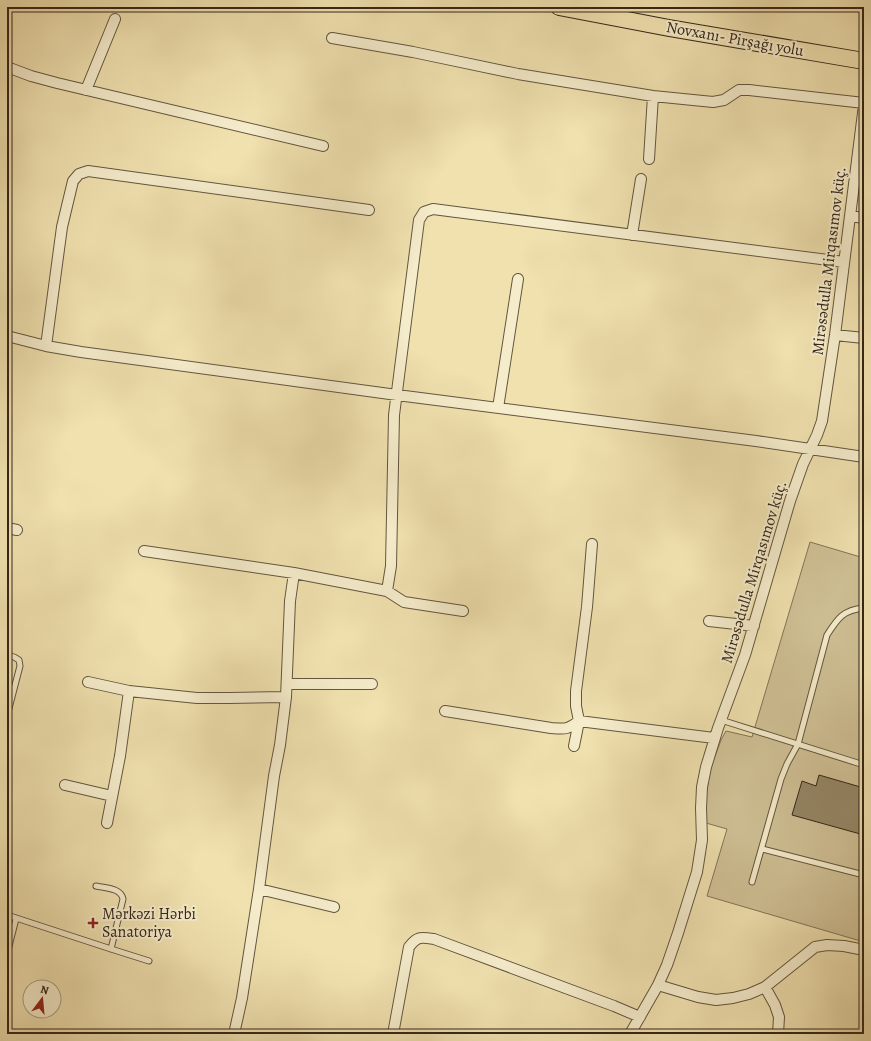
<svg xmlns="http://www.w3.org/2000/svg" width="871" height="1041" font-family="Alegreya,serif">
	<rect width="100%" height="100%" fill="#f0e1af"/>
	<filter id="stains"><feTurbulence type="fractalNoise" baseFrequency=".005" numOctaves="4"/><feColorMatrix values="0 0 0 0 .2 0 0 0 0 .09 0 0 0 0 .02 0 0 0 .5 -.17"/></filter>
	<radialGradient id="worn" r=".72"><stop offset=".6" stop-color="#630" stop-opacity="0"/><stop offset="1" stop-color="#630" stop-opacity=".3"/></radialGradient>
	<path fill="#d0c196" stroke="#827458" d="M810 542 864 558V942L707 896 727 829 706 823 704 810 710 770 721 740 726 731 752 737Z"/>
	<path fill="#968867" stroke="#342719" d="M819 775 864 788V835L792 815 802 781 816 786Z"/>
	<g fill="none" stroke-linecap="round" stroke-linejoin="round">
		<defs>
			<path id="lane" d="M7 655 14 657 19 660 20 666 7 716
				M721 720 864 765
				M762 849 864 875
				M752 882 781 779 787 764 798 744 827 635C838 618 843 610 864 608
				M96 886C106 888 121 888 123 899L111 949
				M7 915 111 949 149 961
				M7 954 16 919"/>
			<path id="street" d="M332 38 413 52 518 74 653 96 713 102 724 100 739 90H749L864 103
				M7 67 31 76 57 83 323 146
				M86 90 115 19
				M649 159 653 96
				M850 216 864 218
				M632 235 641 179
				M835 335 864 338
				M7 336 46 346 81 352 397 395 756 441 864 457
				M46 346 62 227 67 206 73 181 79 174 88 171 369 210
				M498 408 518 279
				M7 528 17 530
				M144 551 294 573 387 591 404 602 463 611
				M387 591 391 566 394 415 419 220 424 212 433 209 844 262
				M709 621 754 626
				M88 682 129 691
				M287 684H372
				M445 711 551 728C565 729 567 730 579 721L714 738
				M574 746 579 721 576 706V691L587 607 592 544
				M65 785 112 796
				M107 823 120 756 129 691 197 698H230L286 697
				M259 889 334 907
				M658 985 698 997 716 1000 733 998 749 994 765 987 815 947 827 945 844 946 864 950
				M765 987 775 1005 779 1017 778 1034
				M234 1034 242 998 259 889 274 776 280 745 286 697 290 601 294 573
				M393 1034 409 947C417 936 421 937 434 939L614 1006 640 1017
				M630 1034 658 985 667 965 678 933 697 872 700 853 702 840 701 808 702 787 706 767 718 728 745 655 790 501 803 464 817 435 822 421 835 335 864 105"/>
			<path id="primary" d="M559 7 669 28 864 61"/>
		</defs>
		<use href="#lane" stroke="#63563e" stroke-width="7"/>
		<use href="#street" stroke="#63563e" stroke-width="12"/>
		<use href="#primary" stroke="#342719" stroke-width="18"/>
		<use href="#lane" stroke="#f5eccb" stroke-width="5"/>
		<use href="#street" stroke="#f5eccb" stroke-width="10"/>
		<use href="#primary" stroke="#f0e1af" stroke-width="16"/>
	</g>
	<path fill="#8f2418" stroke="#f5eccb" stroke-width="1.5" d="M91 917h4v4h4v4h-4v4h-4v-4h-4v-4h4z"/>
	<g text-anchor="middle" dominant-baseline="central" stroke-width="4" stroke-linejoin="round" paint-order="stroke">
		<g font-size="16" fill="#342719" stroke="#f5eccb">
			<text transform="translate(735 39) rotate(10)">Novxanı- Pirşağı yolu</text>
			<text transform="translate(829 261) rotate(-83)">Mirəsədulla Mirqasımov küç.</text>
			<text transform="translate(754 572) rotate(-73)">Mirəsədulla Mirqasımov küç.</text>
		</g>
		<g font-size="16" fill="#342719" stroke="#f5eccb" text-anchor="start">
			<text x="102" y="914">Mərkəzi Hərbi<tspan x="102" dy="18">Sanatoriya</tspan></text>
		</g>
	</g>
	<rect width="871" height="1041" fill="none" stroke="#f0e1af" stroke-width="24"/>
	<rect x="8" y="8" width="855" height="1025" fill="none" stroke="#342719" stroke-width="2"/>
	<rect x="12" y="12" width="847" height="1017" fill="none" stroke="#342719"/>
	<g transform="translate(42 999) rotate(16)"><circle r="19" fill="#f5eccb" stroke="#a89d84"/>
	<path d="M0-3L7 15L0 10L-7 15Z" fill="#8f2418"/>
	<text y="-6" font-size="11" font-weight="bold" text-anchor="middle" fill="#342719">N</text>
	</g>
	<rect width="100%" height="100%" filter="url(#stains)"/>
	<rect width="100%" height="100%" fill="url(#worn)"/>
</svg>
